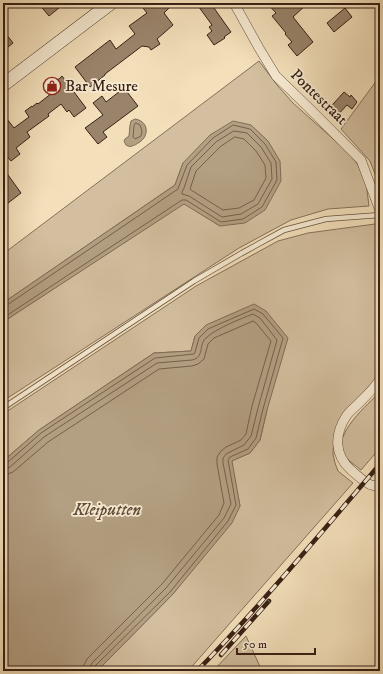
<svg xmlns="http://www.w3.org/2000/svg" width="383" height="674" font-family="'IM FELL DW Pica',serif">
	<rect width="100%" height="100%" fill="#f3e0bb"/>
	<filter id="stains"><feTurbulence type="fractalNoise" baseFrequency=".005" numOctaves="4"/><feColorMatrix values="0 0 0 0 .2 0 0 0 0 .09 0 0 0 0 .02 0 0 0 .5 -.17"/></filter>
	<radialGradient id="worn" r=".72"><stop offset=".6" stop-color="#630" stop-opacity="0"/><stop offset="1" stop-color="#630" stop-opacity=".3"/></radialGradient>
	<path fill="#d3bf9f" stroke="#85705a" d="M259 61 277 85 293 103 350 154 358 165 366 183 369 206 328 209 291 220 239 248 3 401V322L184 203 220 226 183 163 175 185 3 303V254Z
		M380 76V187L370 161 341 129Z
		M375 224 378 227 380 289V373L373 383 334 434 333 454 335 463 338 471 353 483 188 671H97L173 594 240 506 231 461 250 453 260 440 267 410 195 336 191 351 154 353 39 430 3 461V414L196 286 278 241 308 233Z
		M380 392V448L361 470C355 465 347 460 343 453 333 434 368 404 380 392Z
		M246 636 262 671H213Z"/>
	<path fill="#b39f82" stroke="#816c56" d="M135 119C143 120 149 127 145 136 144 140 136 145 132 146 129 147 128 146 126 145L124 141 125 139 129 136 130 125 131 121Z
		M233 121 251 125 268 141 280 161 281 181 265 210 245 223 220 226 184 204 3 322V303L175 185 183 163 210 135Z
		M254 304 266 311 288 338 267 410 260 440 250 453 232 461 240 506 232 523 173 594 97 671H3V461L39 430 154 353 191 351 195 336 206 325Z"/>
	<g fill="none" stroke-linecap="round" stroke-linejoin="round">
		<path stroke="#75604b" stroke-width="1" d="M136 123 140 125 142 131 141 136 135 139 133 137 134 126Z
			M234 131 247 133 261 147 271 163 272 179 258 204 241 214 222 217 189 196 182 194V192L184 188 191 167 216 142Z
			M235 137 244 139 256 151 265 165 266 178 254 200 239 208 223 210 191 190 190 189 196 171 220 147Z
			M3 306 7 305 178 189 179 186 187 165 213 138 233 125 250 129 265 144 276 162 277 180 262 207 243 219 221 222 186 200H182L3 318
			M3 464 7 463 41 433 155 358 194 354 195 352 199 338 208 329 254 309 263 314 283 338 263 409 256 438 248 449 230 457 228 460 236 505 228 521 170 592 95 666 94 671
			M3 469 7 468 10 467 44 437 157 363 192 360C205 357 198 345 206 338 215 329 240 319 253 314L260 318 277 340 258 408 251 436 244 445 226 454 223 458V463L231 504 224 518 166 588 92 663 90 667 89 671
			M3 475 8 474 13 472 48 442 159 369 192 366 198 364 204 359 208 344 214 338 253 321 256 323 271 341 252 406 246 434 241 440 226 447 221 451 217 457V464L224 503 219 515 162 584 87 659 84 665 83 671"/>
	</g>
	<path fill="#99846b" stroke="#372014" d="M38 3H65L49 16Z
		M139 3H165L169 8 164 13 173 25 157 39 160 44 151 50 149 47 142 46 105 74V75L90 87 75 67 110 40 116 49 135 34 129 26 147 13Z
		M196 3H220L214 8 231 32 224 37 225 38 214 45 207 35 212 31 209 27 212 25Z
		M267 3H308L293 17 313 42 297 56 288 45 292 42 285 34 286 33 272 16 276 13Z
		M345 8 352 17 334 32 327 23Z
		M3 30 13 43 3 51Z
		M62 76 86 108 74 117 69 110 67 112 61 104 48 114 49 116 27 132 30 137 16 148 20 154 11 161 3 151V114L14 128 29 117 25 111 32 106V107L37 103 38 104 52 93 48 87 53 83 54 80 59 79Z
		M124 88 138 106 103 132 107 137 98 144 85 128 103 115 93 103 102 96 106 102Z
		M344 92 350 97 351 95 357 102 352 109 347 105 334 119 326 112Z
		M3 168 21 193 3 207Z"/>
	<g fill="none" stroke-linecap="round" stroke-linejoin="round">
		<defs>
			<path id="lane" d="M3 408 194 281 242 253 284 230 326 219 380 215"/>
			<path id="street" d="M234 3 259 48 276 76 307 106 361 160 380 211
				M380 379C374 389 366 396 358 404 354 408 350 411 347 415 334 434 334 455 351 470 357 475 364 482 371 485 374 486 377 486 380 486"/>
			<path id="secondary" d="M3 85 111 3"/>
		</defs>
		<use href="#lane" stroke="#66503e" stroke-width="6"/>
		<use href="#street" stroke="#66503e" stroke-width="10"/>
		<use href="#secondary" stroke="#372014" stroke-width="14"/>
		<use href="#lane" stroke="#f7ebd3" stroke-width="4.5"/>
		<use href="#street" stroke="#f7ebd3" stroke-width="9"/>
		<use href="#secondary" stroke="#f7ebd3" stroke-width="13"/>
		<defs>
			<path id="rail" d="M221 655 269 601
				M197 671C261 605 320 534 380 464"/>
		</defs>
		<use href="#rail" stroke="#372014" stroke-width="4.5"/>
		<use href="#rail" stroke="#f7ebd3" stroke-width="3" stroke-dasharray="9" stroke-linecap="butt"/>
	</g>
	<defs>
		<symbol id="shop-ring" viewBox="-11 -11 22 22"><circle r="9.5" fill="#f7ebd3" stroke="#8f2418" stroke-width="1.5"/><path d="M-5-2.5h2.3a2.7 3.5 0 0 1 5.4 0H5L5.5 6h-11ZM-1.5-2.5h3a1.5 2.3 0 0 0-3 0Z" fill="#8f2418"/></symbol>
	</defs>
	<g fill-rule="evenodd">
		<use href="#shop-ring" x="42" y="76" width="20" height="20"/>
	</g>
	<g text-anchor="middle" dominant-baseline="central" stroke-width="3.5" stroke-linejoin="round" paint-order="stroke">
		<g font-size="16" fill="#372014" stroke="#f7ebd3" text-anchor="start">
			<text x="65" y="86">Bar Mesure</text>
		</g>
		<g font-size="16" fill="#372014" stroke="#f7ebd3">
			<text transform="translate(319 97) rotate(44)">Pontestraat</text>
		</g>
		<g font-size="17" font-style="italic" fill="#624c3a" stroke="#f7ebd3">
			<text x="107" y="510">Kleiputten</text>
		</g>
	</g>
	<rect width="383" height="674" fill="none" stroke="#f3e0bb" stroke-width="16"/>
	<rect x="4" y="4" width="375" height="666" fill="none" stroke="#372014" stroke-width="2"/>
	<rect x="8" y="8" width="367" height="658" fill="none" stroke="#372014"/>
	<path d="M237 648v6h78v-6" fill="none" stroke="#372014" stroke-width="2"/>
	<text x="243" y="648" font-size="12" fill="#372014" stroke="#f7ebd3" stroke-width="3" paint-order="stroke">50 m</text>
	<rect width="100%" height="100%" filter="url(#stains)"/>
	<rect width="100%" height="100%" fill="url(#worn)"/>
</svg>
